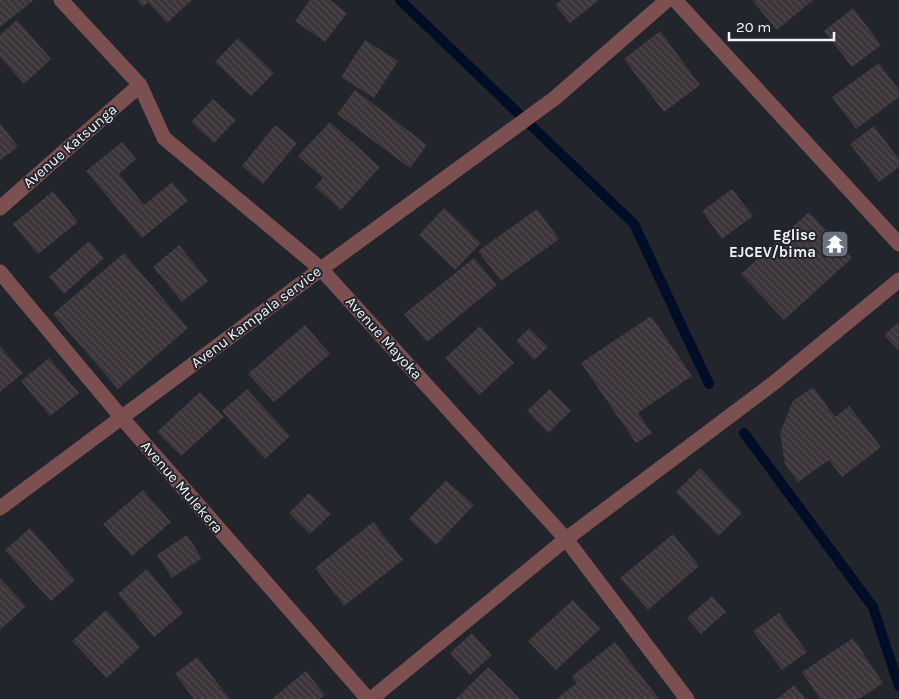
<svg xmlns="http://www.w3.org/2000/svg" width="899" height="699" font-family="Karla,sans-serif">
	<defs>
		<pattern id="building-back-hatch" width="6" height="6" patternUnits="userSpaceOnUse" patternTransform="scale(1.25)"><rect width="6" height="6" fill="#3c353a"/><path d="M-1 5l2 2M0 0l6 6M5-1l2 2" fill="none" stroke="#4f494e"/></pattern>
	</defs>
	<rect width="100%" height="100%" fill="#22252b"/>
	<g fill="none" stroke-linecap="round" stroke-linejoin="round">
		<path stroke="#000d26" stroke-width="10" d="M400 0 634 224 709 384
			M744 433 873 607 899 686"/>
	</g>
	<path fill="url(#building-back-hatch)" d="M0 0H34L0 27Z
		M137 0H192L167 23 148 2 143 7Z
		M310 0H330L347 13 325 42 295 21Z
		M561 0H599L570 23 555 5Z
		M752 0H813L777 30Z
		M853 8 881 45 852 67 824 31Z
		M17 20 51 59 24 84 0 57V35Z
		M660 31 700 85 664 112 624 59Z
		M238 38 274 73 251 96 215 62Z
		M365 40 398 61 374 98 341 77Z
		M879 63 899 90V97L856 129 832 97Z
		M355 90 427 145 410 168 337 114Z
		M213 99 236 120 214 143 191 122Z
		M330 122 380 167 341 210 315 187 323 178 298 156Z
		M0 123 18 147 0 160Z
		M275 125 297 143 263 184 242 166Z
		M874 126 899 159V167L879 182 850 144Z
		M122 142 136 159 119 174 144 205 172 182 188 201 142 238 86 171Z
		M732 189 753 216 722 239 702 211Z
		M53 191 78 222 38 254 13 224Z
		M444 208 481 243 455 270 419 235Z
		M537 209 559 239 501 281 478 251Z
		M809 212 852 258 784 320 741 274Z
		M89 241 104 258 64 294 49 277Z
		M179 245 208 281 182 302 153 267Z
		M124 253 188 328 118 389 53 314Z
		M474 258 497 285 427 342 404 314Z
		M651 316 692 376 638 413 652 433 636 443 581 363Z
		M899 322V351L884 335Z
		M305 325 330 354 274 402 248 374Z
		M480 326 514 363 479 395 445 358Z
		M529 328 548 347 534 360 516 341Z
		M0 346 23 373 0 392Z
		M49 358 79 393 50 416 21 381Z
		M813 387 835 417 849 406 881 447 842 477 829 460 798 482 785 464 780 433 793 401Z
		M247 389 290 436 265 459 222 411Z
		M550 389 571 411 548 433 527 411Z
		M200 392 224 417 181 456 157 432Z
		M700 468 742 513 718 536 676 492Z
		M446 480 474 505 436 545 409 519Z
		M143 490 171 522 132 556 103 524Z
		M309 493 331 514 310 534 289 513Z
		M373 522 403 560 344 606 315 568Z
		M30 528 75 580 51 601 5 550Z
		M673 534 699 566 648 610 620 578Z
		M187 535 202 558 172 578 157 555Z
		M147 569 183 613 154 637 118 594Z
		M0 578 26 606 0 630Z
		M712 596 726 612 701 634 687 618Z
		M573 600 600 629 556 670 528 641Z
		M106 610 140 647 107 678 72 641Z
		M779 613 807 652 782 670 753 631Z
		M472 633 492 655 470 675 450 653Z
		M853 638 883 683 859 699H820L802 672Z
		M615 642 659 699H556L577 683 572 676Z
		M197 657 230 699H194L175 674Z
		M488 667 520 699H456Z
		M306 671 325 695 320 699H272Z
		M794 685 806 699H777Z"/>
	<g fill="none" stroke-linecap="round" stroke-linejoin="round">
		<path stroke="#7c4f51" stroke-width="15" d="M61 0 140 85 164 138 321 269 566 539 687 699
			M675 0 899 244
			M0 208 140 85
			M0 272 122 418 368 699
			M0 508 321 269 555 98 667 0
			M371 699 566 539 775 382 899 280"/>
	</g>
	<defs>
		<symbol id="temple-square" viewBox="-11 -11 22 22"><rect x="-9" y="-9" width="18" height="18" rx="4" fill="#6b7280" stroke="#22252b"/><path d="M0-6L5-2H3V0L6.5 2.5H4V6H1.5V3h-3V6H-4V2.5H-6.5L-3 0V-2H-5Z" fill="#fff"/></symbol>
	</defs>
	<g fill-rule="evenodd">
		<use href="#temple-square" x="819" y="228" width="32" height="32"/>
	</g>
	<g text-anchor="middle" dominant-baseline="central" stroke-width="4" stroke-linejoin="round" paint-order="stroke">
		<g font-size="15" fill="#f1f3f7" stroke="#22252b">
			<text transform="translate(70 146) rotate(-41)">Avenue Katsunga</text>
			<text transform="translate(256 317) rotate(-37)">Avenu Kampala service</text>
			<text transform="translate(384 338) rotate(48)">Avenue Mayoka</text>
			<text transform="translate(182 487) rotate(49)">Avenue Mulekera</text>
		</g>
		<g font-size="15" font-weight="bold" fill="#f1f3f7" stroke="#22252b" text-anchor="end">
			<text x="816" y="235">Eglise<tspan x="816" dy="17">EJCEV/bima</tspan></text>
		</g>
	</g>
	<path d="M729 32v8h105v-8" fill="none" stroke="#f1f3f7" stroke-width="2.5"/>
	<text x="736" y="32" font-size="15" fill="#f1f3f7" stroke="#22252b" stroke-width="4" paint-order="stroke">20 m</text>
</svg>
